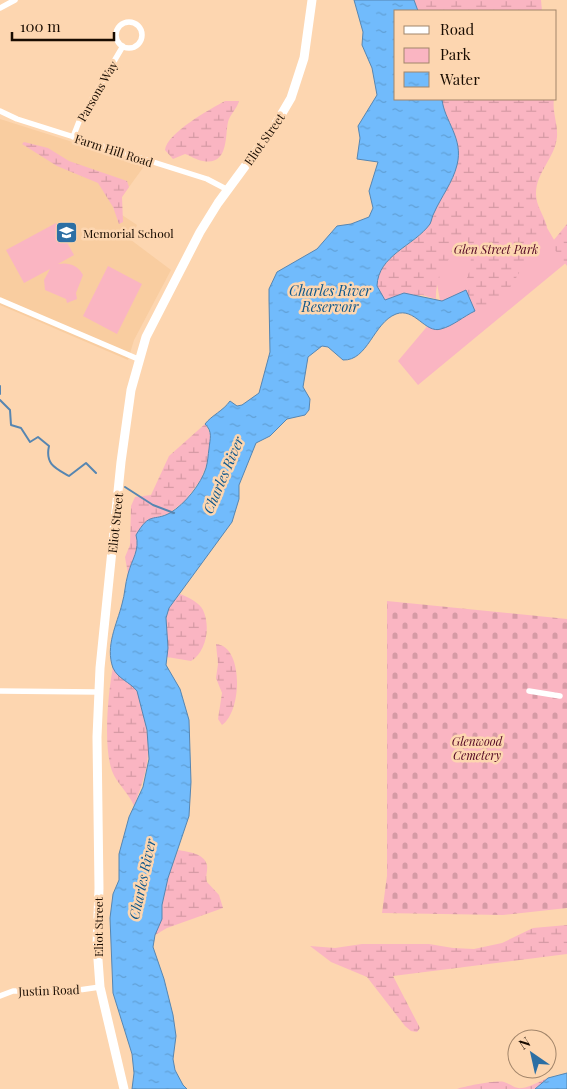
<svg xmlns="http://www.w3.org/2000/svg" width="567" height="1089" font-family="'Playfair Display',serif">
	<defs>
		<pattern id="wetland-marsh" width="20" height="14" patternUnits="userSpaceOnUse" patternTransform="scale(1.25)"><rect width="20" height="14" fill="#fab5c2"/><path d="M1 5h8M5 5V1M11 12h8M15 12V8" fill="none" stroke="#d69aa5"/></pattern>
		<pattern id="cemetery-stones" width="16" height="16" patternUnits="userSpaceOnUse" patternTransform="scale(1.25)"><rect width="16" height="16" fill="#fab5c2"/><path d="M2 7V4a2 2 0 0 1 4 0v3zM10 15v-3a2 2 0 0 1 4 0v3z" fill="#d69aa5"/></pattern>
		<pattern id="water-ripples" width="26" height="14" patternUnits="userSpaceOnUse" patternTransform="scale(1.25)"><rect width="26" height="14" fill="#71bbfc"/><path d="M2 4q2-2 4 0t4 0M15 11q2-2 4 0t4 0" fill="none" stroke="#61a0d6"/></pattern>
	</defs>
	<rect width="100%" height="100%" fill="#fdd6b0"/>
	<path fill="#f9cda0" d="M0 119 145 165 113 209 137 225 131 240 171 270 134 340 128 360 0 305Z"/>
	<path fill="#fab5c2" d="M526 192 567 262 418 385 398 361 430 323 441 306 437 284 428 273Z
		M56 223 74 255 58 264C68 262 78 265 83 275L76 293 77 299 67 303 66 299 45 290 44 280 50 269 24 283 6 250Z
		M108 266 142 284 117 334 83 316Z"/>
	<path fill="url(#wetland-marsh)" d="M414 0H541L542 11H418Z
		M442 99H554C552 112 558 124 557 137 555 158 536 172 536 194 536 206 544 215 547 227L540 237 527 242 525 247 527 259C516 277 500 313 475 311L466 290H463L470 269 471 257 465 249 460 248C445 259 435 281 436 299L422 295 385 300 377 286C378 255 414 247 430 224 432 220 432 216 434 213 441 197 453 182 457 165 463 140 444 121 442 99Z
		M225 101H239C237 109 230 114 228 122 225 135 229 166 203 161 196 160 191 156 185 154L173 159 165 150C167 133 210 109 225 101Z
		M24 142 48 148 69 161 127 181 129 187 122 197 123 222 119 224 113 207 98 183 57 166 22 144Z
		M567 224V266L552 246 553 241Z
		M205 424 211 435 208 461 201 479 185 501 168 514 161 516 137 539 139 544 128 574 125 557 130 545 131 506 135 497 151 495 169 456Z
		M180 594C188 597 200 603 203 610 211 627 206 652 191 661L167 657 166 618 169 608Z
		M216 644C244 646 242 712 222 725L218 719 222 693 216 678 218 664Z
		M113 667C119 679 132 681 138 692 141 699 142 707 144 715 152 756 148 768 134 806 129 793 117 784 112 771 103 746 108 693 113 667Z
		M178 850C188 852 204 853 207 865 208 871 205 876 207 882L219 895 223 908 167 928 155 935 162 919V905L168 878Z
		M567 925V954L393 976 420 1028 417 1032 411 1031 405 1026 367 977 331 962 310 946 335 948 362 944H429L453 948 474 949 502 943 533 928Z
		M548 1078 535 1089H457C466 1086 496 1080 504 1082 511 1084 514 1089 522 1088 530 1087 540 1081 548 1078Z"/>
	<path fill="url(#cemetery-stones)" d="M387 601 567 619V908L503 915 382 913 387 876Z"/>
	<path fill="url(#water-ripples)" stroke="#5786b1" d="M354 0H414L418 11H396V99H442C444 121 464 138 457 165 453 182 441 197 434 213 432 216 432 220 430 224 414 246 378 255 377 286L385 300 404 293 442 301 466 290 475 311C464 316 453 326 441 329 425 334 415 307 396 314 373 323 368 361 343 360L328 347 322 346 308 357 303 387 310 399 309 410 305 415 287 419 270 436 256 443 239 485V499L232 522 169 608 166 618 168 648 166 665 180 689 189 720 191 782 189 816 168 878 162 905V919L155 935 153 947 164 979 173 1015 176 1036 173 1059 175 1070 183 1085 187 1089H132L134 1073 132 1054 113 993 110 918 113 894 119 880V854L129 817 143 787 149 759 147 730 137 691C130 682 118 679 113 668 105 646 117 624 122 604 125 594 125 584 128 574 132 559 140 550 136 535 150 511 153 522 170 513 185 504 201 484 206 468 208 461 208 455 209 449 210 438 213 432 205 424 212 415 223 411 230 401L237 406 242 405 259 393 270 352 269 300V289L277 272 317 249 337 226 351 224 369 217 373 208 369 191 378 162 357 159 360 138 358 126 377 95 372 68 362 45 363 32Z
		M567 1073V1089H535L548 1078Z"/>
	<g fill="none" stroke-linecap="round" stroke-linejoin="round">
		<path stroke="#5786b1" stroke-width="2" d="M0 386V394
			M0 400 10 410 11 425 21 428 30 442 38 437 49 446C45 464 55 468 69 476L86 463 96 473
			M125 487 153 505 174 513"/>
		<path stroke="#fff" stroke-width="5.5" d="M0 8 15 0
			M116 35a13 13 0 1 1 26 0a13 13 0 1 1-26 0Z
			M0 111 17 119 207 179 228 190
			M73 137 80 119 123 46
			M0 300 138 359
			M0 691 98 692
			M529 691 560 696
			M0 996 13 991H72L100 987"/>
		<path stroke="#fff" stroke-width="9" d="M124 1089 100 987 97 946 99 888 97 737 100 668 121 462 131 390 146 337 200 232 218 203 274 127 291 98 304 58 312 0"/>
	</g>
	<defs>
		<symbol id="school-square" viewBox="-11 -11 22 22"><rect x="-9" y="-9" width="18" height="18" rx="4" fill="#2c6fa4" stroke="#fdd6b0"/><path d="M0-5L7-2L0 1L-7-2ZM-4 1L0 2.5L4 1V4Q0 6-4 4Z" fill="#fff"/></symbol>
	</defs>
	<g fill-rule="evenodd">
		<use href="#school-square" x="54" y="220" width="25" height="25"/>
	</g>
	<g text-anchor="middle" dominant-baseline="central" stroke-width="5" stroke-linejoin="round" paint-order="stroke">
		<g font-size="12" fill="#190c01" stroke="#fdd6b0">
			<text transform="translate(97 91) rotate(-60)">Parsons Way</text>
			<text transform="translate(264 139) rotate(-55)">Eliot Street</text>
			<text transform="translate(114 150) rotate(18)">Farm Hill Road</text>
			<text transform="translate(115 523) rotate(-84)">Eliot Street</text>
			<text transform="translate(98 927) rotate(-90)">Eliot Street</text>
			<text transform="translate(49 990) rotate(-2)">Justin Road</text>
		</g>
		<g font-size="12" fill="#190c01" stroke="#fdd6b0" text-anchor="start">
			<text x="83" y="233">Memorial School</text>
		</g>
		<g font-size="12" font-style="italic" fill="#520622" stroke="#fdd6b0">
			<text x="496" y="249">Glen Street Park</text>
			<text x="477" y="741">Glenwood<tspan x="477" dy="14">Cemetery</tspan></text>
		</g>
		<g font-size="14" font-style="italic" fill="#0f578b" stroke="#fdd6b0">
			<text x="330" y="290">Charles River<tspan x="330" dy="16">Reservoir</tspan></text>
			<text transform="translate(223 475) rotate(-67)">Charles River</text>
			<text transform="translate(142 879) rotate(-78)">Charles River</text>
		</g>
	</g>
	<rect x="394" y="10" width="162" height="90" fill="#fdd6b0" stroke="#a2856a"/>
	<rect x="404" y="26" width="25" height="8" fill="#ffffff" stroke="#a2856a"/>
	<text x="440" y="35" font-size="15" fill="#190c01">Road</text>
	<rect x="404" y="48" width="25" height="15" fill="#fab5c2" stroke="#a2856a"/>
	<text x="440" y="60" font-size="15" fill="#190c01">Park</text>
	<rect x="404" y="72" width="25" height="15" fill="url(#water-ripples)" stroke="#a2856a"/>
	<text x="440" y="85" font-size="15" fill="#190c01">Water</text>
	<g transform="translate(532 1054) rotate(326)"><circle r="24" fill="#fdd6b0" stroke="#a2856a"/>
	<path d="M0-4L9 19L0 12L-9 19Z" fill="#2c6fa4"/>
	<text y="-8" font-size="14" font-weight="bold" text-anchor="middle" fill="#190c01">N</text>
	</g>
	<path d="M12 32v8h102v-8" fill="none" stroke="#190c01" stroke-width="2.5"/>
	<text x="20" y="32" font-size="15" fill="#190c01" stroke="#fdd6b0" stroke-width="4" paint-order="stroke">100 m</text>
</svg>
